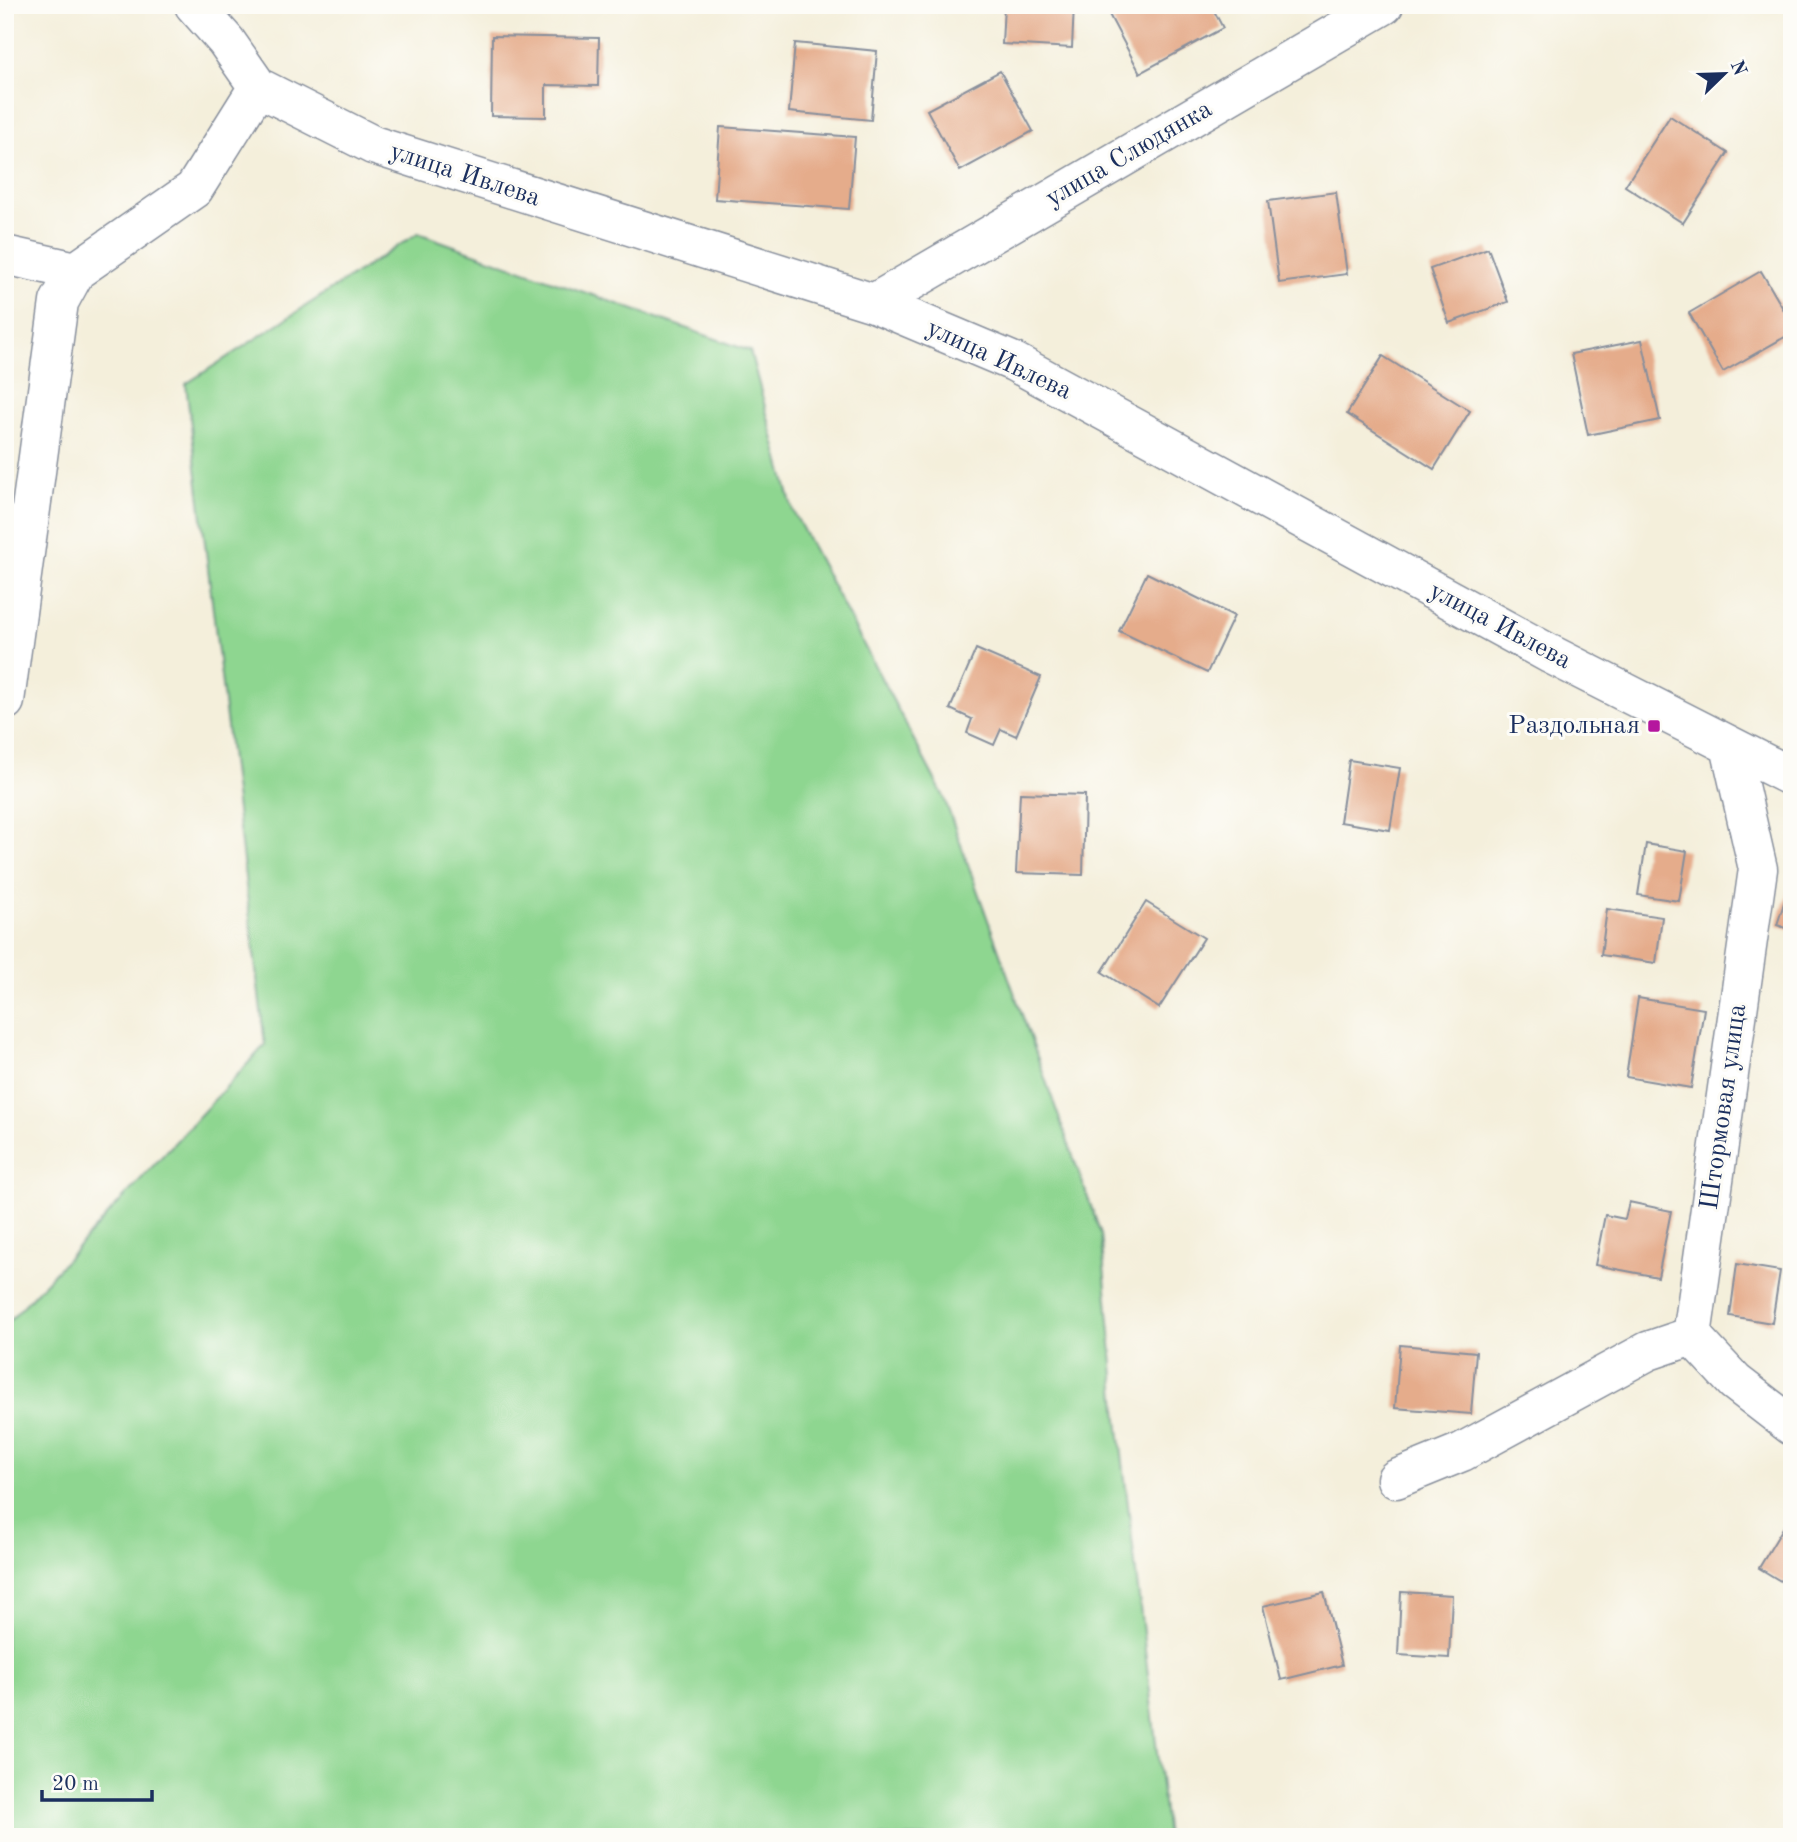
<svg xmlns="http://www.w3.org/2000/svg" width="1797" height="1842" font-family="'Old Standard TT',serif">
	<rect width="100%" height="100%" fill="#fdfcf7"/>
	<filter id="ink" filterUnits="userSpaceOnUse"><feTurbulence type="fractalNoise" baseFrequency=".0143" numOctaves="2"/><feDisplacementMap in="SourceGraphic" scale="14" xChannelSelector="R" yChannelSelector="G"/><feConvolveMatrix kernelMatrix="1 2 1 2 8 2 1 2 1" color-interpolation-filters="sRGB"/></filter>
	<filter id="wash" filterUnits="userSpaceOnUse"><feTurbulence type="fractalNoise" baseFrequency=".00686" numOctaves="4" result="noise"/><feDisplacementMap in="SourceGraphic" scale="28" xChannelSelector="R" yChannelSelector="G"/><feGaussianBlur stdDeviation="1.57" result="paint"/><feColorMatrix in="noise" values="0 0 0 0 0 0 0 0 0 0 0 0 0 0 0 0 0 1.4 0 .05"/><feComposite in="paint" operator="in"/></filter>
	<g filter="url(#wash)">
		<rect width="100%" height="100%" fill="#f4efdb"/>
		<path fill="#8ed690" stroke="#548277" stroke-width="2" d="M418 233 750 351 793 511 943 795 1101 1234 1118 1420 1167 1837H5V1326L265 1045 186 384Z"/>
		<g id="blocks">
			<path fill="#e5ac8b" d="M1004 5H1074L1072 48 1002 44Z
				M1104 5H1211L1223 28 1140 73Z
				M492 36 599 38 598 86 546 85V117L491 116Z
				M795 43 877 51 871 120 789 112Z
				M1000 71 1033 131 960 171 927 110Z
				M1670 116 1728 153 1683 223 1625 186Z
				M720 127 855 137 849 209 715 199Z
				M1336 192 1347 274 1279 283 1268 201Z
				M1488 248 1508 302 1449 323 1430 269Z
				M1761 271 1792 324V333L1723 372 1689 313Z
				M1642 340 1660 420 1588 435 1571 354Z
				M1383 356 1470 411 1434 469 1347 414Z
				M1147 573 1234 616 1207 673 1119 631Z
				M976 649 1041 677 1016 736 1001 729 994 745 967 733 972 719 950 709Z
				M1349 760 1400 768 1390 830 1340 822Z
				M1020 793 1085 795 1083 875 1016 873Z
				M1646 844 1687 851 1679 901 1638 895Z
				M1791 881H1792V930L1777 925Z
				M1146 902 1204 938 1159 1008 1102 972Z
				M1607 909 1662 917 1656 963 1601 955Z
				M1638 998 1704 1009 1691 1088 1626 1077Z
				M1629 1202 1671 1211 1658 1277 1595 1265 1605 1215 1625 1219Z
				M1737 1264 1780 1271 1772 1323 1730 1316Z
				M1400 1345 1476 1352 1471 1414 1395 1408Z
				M1792 1513V1588L1759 1568Z
				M1324 1592 1342 1665 1281 1680 1263 1606Z
				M1401 1592 1452 1595 1449 1658 1398 1655Z"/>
		</g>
	</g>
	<g filter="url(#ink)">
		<use href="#blocks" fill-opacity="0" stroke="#888f9c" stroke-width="2"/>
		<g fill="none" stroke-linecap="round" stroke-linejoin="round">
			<defs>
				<path id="minor" d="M194 5 226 41 258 87 373 145 874 303 1014 362 1550 654 1792 777
					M5 255 76 271
					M874 303 1384 5
					M5 701 59 302 76 271 194 189 258 87
					M1730 746 1758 869 1692 1336 1735 1382 1792 1426
					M1396 1479 1462 1452 1648 1351 1692 1336"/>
			</defs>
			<use href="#minor" stroke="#888f9c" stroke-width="41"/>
			<use href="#minor" stroke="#fff" stroke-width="38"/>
		</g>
	</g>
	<rect fill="#b5179e" stroke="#fdfcf7" stroke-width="2.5" x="1647" y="719" width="14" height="14" rx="3.5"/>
	<g text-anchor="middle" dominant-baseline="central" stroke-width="6" stroke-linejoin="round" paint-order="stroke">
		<g font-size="26" fill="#1b2f5e" stroke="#fdfcf7">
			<text transform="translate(1129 154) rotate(-30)">улица Слюдянка</text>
			<text transform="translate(465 175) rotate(18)">улица Ивлева</text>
			<text transform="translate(999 360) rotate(25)">улица Ивлева</text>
			<text transform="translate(1500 626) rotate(28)">улица Ивлева</text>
			<text transform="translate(1724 1107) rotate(-82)">Штормовая улица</text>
		</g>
		<g font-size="26" fill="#1b2f5e" stroke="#fdfcf7" text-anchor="end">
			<text x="1640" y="726">Раздольная</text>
		</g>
	</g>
	<rect width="1797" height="1842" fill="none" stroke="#fdfcf7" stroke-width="28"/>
	<g transform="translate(1724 74) rotate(67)" stroke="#fdfcf7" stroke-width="5" paint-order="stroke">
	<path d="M0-5L12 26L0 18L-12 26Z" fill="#1b2f5e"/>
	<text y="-10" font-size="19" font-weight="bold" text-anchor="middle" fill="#1b2f5e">N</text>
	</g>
	<path d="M42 1790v10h110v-10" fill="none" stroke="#1b2f5e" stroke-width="3.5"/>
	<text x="52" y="1790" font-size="21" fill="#1b2f5e" stroke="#fdfcf7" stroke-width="5" paint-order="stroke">20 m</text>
</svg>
